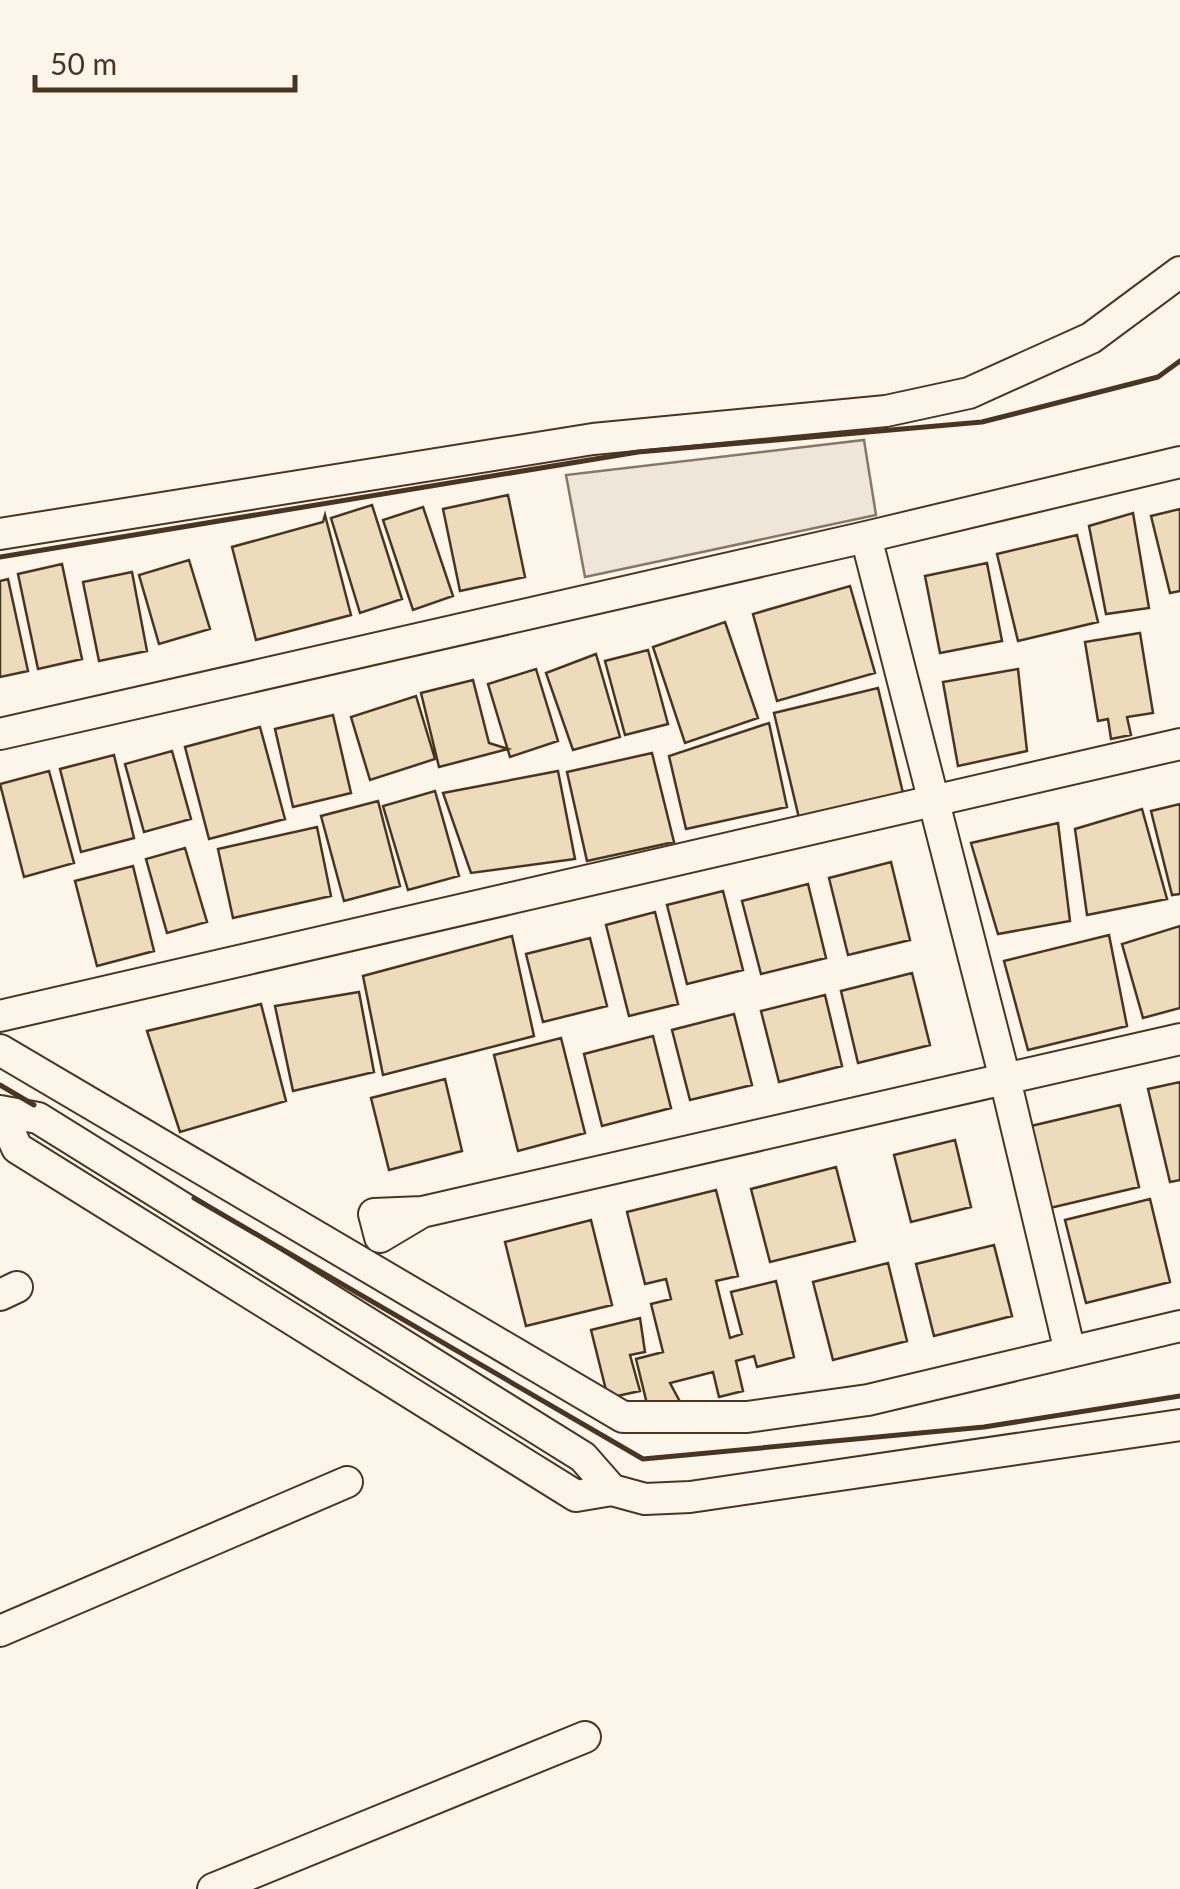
<svg xmlns="http://www.w3.org/2000/svg" width="1180" height="1889" font-family="Lato,sans-serif">
	<rect width="100%" height="100%" fill="#fbf6e9"/>
	<path fill="#ede6d9" stroke="#887966" stroke-width="2.5" d="M864 440 876 515 585 577 566 475Z"/>
	<path fill="#ecdcbc" stroke="#4a3520" stroke-width="2.5" d="M508 495 525 577 460 591 443 509Z
		M372 505 402 599 360 613 331 518Z
		M423 507 453 596 413 610 383 520Z
		M1180 509V591L1170 593 1151 516Z
		M1133 513 1149 608 1106 614 1089 526Z
		M325 515 351 615 256 640 232 547 323 522Z
		M1077 535 1098 622 1018 641 997 554Z
		M189 560 210 629 159 644 139 575Z
		M987 563 1002 641 940 653 925 576Z
		M62 564 82 659 38 669 18 574Z
		M132 572 147 651 99 661 83 582Z
		M8 579 28 671 0 677V581Z
		M850 586 875 673 777 701 753 614Z
		M725 622 758 718 685 743 653 647Z
		M1140 633 1153 713 1127 717 1131 735 1111 739 1108 719 1098 721 1085 642Z
		M648 650 668 724 625 735 605 661Z
		M596 654 620 737 573 750 546 673Z
		M536 669 558 741 510 757 488 684Z
		M1018 669 1027 751 958 766 943 682Z
		M473 680 489 743 508 749 439 767 421 693Z
		M878 688 903 793 799 818 774 713Z
		M416 696 435 759 370 780 351 717Z
		M333 715 351 793 293 807 275 729Z
		M769 723 787 807 686 829 669 756Z
		M260 727 285 819 209 839 185 747Z
		M172 751 191 819 144 832 125 764Z
		M652 753 674 842 587 861 567 772Z
		M114 755 134 838 81 852 60 769Z
		M49 771 74 863 24 877 0 784Z
		M558 771 575 859 471 873 443 793Z
		M435 791 459 876 408 890 383 806Z
		M378 801 400 886 344 901 321 816Z
		M1180 804V894L1172 895 1151 811Z
		M1142 809 1167 899 1087 915 1075 829Z
		M1058 823 1070 921 998 934 971 843Z
		M317 827 331 896 233 918 218 849Z
		M185 848 207 922 167 933 146 859Z
		M891 862 910 940 848 955 829 878Z
		M133 866 154 951 97 966 75 881Z
		M808 884 826 958 761 974 742 901Z
		M723 891 743 970 687 984 667 905Z
		M655 912 678 1004 629 1016 606 925Z
		M1180 926V1008L1143 1018 1122 944Z
		M1109 935 1127 1026 1028 1050 1004 961Z
		M512 936 534 1036 383 1075 363 976Z
		M590 938 607 1006 543 1022 526 954Z
		M912 973 930 1045 858 1063 841 991Z
		M359 992 374 1072 293 1091 275 1006Z
		M825 995 842 1066 779 1082 761 1011Z
		M261 1004 286 1101 180 1132 147 1031Z
		M734 1014 752 1085 690 1100 672 1030Z
		M653 1036 671 1108 602 1126 584 1054Z
		M561 1038 585 1133 518 1151 494 1055Z
		M445 1079 462 1151 389 1170 371 1098Z
		M1180 1082V1180L1170 1182 1148 1089Z
		M1120 1105 1139 1187 1050 1208 1031 1126Z
		M955 1140 971 1207 911 1222 894 1155Z
		M836 1167 855 1241 770 1262 751 1189Z
		M716 1190 738 1276 716 1281 730 1338 742 1334 731 1292 776 1281 794 1357 757 1367 754 1356 736 1361 743 1391 719 1397 713 1372 670 1383 685 1411 648 1408 636 1359 663 1352 651 1304 671 1299 666 1279 645 1284 627 1212Z
		M1150 1199 1170 1282 1086 1303 1065 1220Z
		M591 1220 612 1305 526 1326 505 1242Z
		M994 1245 1012 1316 934 1336 916 1264Z
		M888 1263 907 1341 833 1360 813 1282Z
		M640 1318 645 1352 630 1355 640 1391 608 1398 591 1330Z"/>
	<g fill="none" stroke-linecap="round" stroke-linejoin="round">
		<defs>
			<path id="minor" d="M0 534 593 439 886 411 969 393 1091 338 1180 272
				M866 537 1005 1079 1070 1352
				M0 734 866 537 1180 462
				M0 1016 1180 744
				M0 1050 623 1417H747L868 1400 1180 1326
				M0 1111 38 1118 583 1457 612 1490
				M1 1112 17 1148 576 1496 612 1490 645 1499 690 1497 1180 1425
				M422 1212 380 1237 374 1214 422 1212 1180 1039
				M0 1295 17 1287
				M0 1631 347 1482
				M213 1889 585 1737"/>
		</defs>
		<use href="#minor" stroke="#4a3520" stroke-width="34"/>
		<use href="#minor" stroke="#fbf6e9" stroke-width="30"/>
		<path stroke="#4a3520" stroke-width="5" d="M0 557 638 452 982 422 1158 377 1180 361
			M0 1085 34 1105
			M194 1198 643 1459 984 1427 1180 1396"/>
	</g>
	<path d="M35 75v15h260v-15" fill="none" stroke="#4a3520" stroke-width="5"/>
	<text x="50" y="75" font-size="30" fill="#4a3520" stroke="#fbf6e9" stroke-width="8" paint-order="stroke">50 m</text>
</svg>
